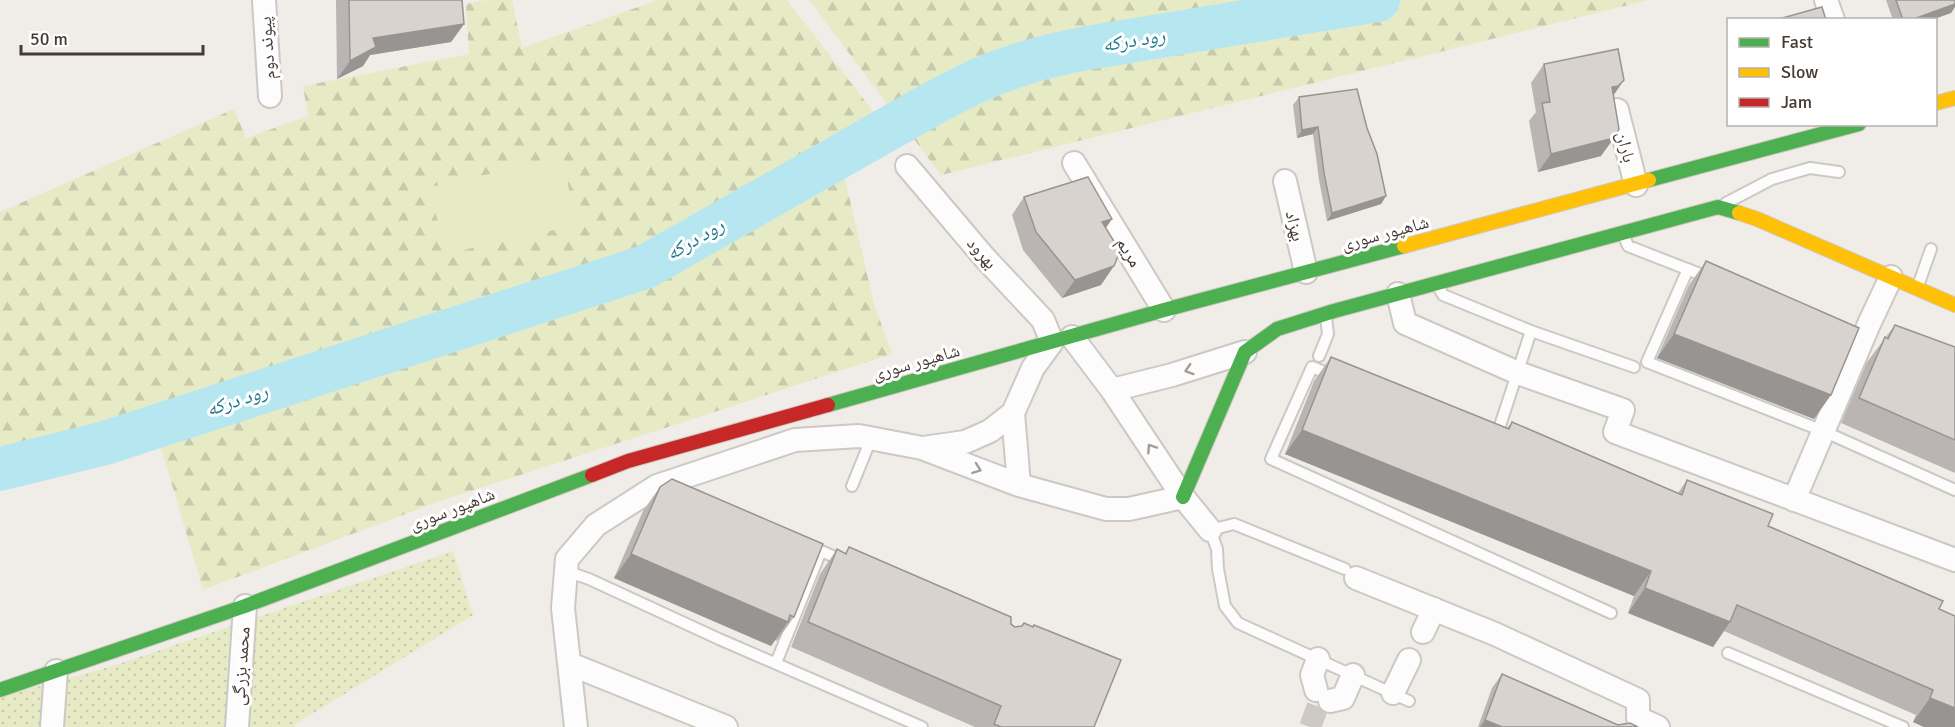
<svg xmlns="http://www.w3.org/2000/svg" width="1955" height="727" font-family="Signika,'Noto Naskh Arabic',sans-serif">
	<defs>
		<pattern id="green-dots" width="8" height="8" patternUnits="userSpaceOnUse" patternTransform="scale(1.5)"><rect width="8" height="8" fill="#e6ebc6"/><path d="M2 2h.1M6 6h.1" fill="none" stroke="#c7caab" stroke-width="1.8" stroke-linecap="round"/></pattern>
		<pattern id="forest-firs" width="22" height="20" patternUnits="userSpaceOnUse" patternTransform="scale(1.5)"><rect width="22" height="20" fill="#e6ebc6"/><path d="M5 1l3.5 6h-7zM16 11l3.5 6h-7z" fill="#c7caab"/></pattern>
	</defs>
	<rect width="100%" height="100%" fill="#f0ece8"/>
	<path fill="url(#green-dots)" d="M453 551 473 615 294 725V727H0V697L113 666Z"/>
	<path fill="url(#forest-firs)" d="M486 0H512L522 48 658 0H787L896 141 844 175 874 304 892 354 440 501 203 590 161 447 147 412 0 450V212L234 109 246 138 308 116 303 86 469 54 466 4Z
		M809 0H1649L941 175Z"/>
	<path fill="#e6ebc6" d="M562 158 577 225 445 254 430 187Z"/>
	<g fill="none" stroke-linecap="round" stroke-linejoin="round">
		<path stroke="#b6e7f0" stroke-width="44" d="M0 469 105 443 645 267 930 105C956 91 982 77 1010 68 1035 59 1061 53 1087 48L1378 0"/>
		<path stroke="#cec9c4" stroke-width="22" stroke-dasharray="22 11" stroke-linecap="butt" d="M1310 727 1319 703 1316 690"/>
		<defs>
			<path id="lane" d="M1726 203 1772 179 1810 168 1839 172
				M1624 236 1628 246 1710 278
				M1688 269 1647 362 1823 431 1955 490
				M1438 286 1443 295 1531 331 1634 367
				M1918 286 1931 249
				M1319 356 1328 334 1326 317
				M1334 376 1312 367 1271 459 1611 613
				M1496 438 1531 331
				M852 486 871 439
				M1345 569 1234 524 1210 530 1217 549 1218 569 1225 606 1238 623 1409 701
				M566 571 589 579 719 639 922 727
				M1728 653 1903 727
				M776 663 821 551 844 561"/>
			<path id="street" d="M264 0 270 96
				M1826 0 1833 20
				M1617 110 1636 185
				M1074 163 1164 310
				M907 166 984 257 1043 320 1052 342 1033 368 1013 413 1019 485
				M1285 181 1306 272
				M1398 294 1405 323 1518 373 1623 410 1615 432 1955 560
				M1072 337 1112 390 1183 497 1210 530
				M1112 390 1172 375 1245 352
				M923 448 965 442 990 431 1013 413
				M1794 500 1869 324 1891 277
				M1356 578 1495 634 1638 700V718L1658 727
				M1423 632 1434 609
				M570 664 726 727
				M1316 690 1312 675 1318 659
				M1393 693 1409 660
				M1330 701 1343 698 1353 675
				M52 727 56 671
				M237 727 245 606
				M576 727 563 608 567 559 596 525 657 486 795 440 859 436 922 448 1019 485 1106 509H1129L1183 497"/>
			<path id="fast" d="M1649 180 1859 124
				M828 405 1164 310 1404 246
				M1183 497 1245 352 1277 329 1334 311 1718 207 1739 213
				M0 690 245 606 592 475"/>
			<path id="slow" d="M1936 103 1955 98
				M1739 213 1757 219 1955 305
				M1404 246 1649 180"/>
			<path id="jam" d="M592 475 628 461 828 405"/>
		</defs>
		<use href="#lane" stroke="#ccc8c4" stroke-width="14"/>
		<use href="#street" stroke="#ccc8c4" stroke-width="26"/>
		<use href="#fast" stroke="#d1c8c0" stroke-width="16"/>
		<use href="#slow" stroke="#d1c8c0" stroke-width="16"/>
		<use href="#jam" stroke="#d1c8c0" stroke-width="16"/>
		<use href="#lane" stroke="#fdfcfc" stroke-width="10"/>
		<use href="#street" stroke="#fdfcfc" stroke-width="22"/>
		<use href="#fast" stroke="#4caf50" stroke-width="14"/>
		<use href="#slow" stroke="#ffc107" stroke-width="14"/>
		<use href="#jam" stroke="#c62828" stroke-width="14"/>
	</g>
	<path fill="#bab5b2" d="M336 0H462L464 24 451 42 370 55 363 66 337 79Z
		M1886 0H1955L1951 13 1931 20H1893Z
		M1544 64 1613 95 1601 156 1538 172 1529 121 1536 112 1531 83Z
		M1299 97 1367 128 1386 196 1381 204 1327 221 1319 180 1313 134 1297 138 1293 105Z
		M1024 197 1112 219 1106 228 1101 285 1062 298 1023 250 1012 215Z
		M1706 261 1814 419 1657 358 1689 285Z
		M1895 325 1955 347V473L1841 423 1867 362Z
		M1331 357 1507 428 1512 422 1678 493 1687 480 1768 526 1939 609 1955 727H1924L1913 722 1916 715 1724 631 1713 647 1628 613 1634 596 1285 454 1314 381Z
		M660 487 794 617 777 641 775 640 771 646 614 578 643 511Z
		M849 547 1011 624 1015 627H1033L1034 625 1094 727H975L791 647 820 574 837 549 845 553Z
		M1502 674 1618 725 1638 727H1478L1492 688Z"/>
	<path fill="#979491" d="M1955 4V7L1951 13 1931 20H1911Z
		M464 24 451 42 370 55 363 66 337 79 350 61 373 38Z
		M1624 80 1611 99 1612 87Z
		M1318 127 1313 134 1297 138 1302 130Z
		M1614 138 1601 156 1538 172 1551 154Z
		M1386 196 1381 204 1327 221 1332 213Z
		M1112 219 1099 237 1102 222Z
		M1114 266 1101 285 1062 298 1075 280Z
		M1674 334 1831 395 1814 419 1657 358Z
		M1302 430 1651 571 1634 596 1285 454Z
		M631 554 788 622 771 646 614 578Z
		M1645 588 1730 622 1713 647 1628 613Z
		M1930 698 1955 708V727H1924L1913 722Z
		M1485 720 1502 727H1480Z"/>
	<path fill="#d8d3cf" stroke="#979491" stroke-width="1.5" d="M349 0H462L464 24 373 38 376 47 350 61Z
		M1896 0H1955V4L1911 20H1903Z
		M1822 7 1826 20H1775Z
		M1618 49 1624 80 1618 86 1612 87 1619 129 1614 138 1551 154 1542 103 1550 102 1544 64Z
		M1357 89 1367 128 1377 154 1386 196 1332 213 1324 173 1318 127 1302 130 1299 97Z
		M1088 177 1112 219 1102 222 1120 251 1114 266 1075 280 1036 232 1024 197Z
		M1706 261 1859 328 1831 395 1674 334Z
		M1895 325 1955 347V440L1859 398 1885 337 1888 339Z
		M1331 357 1509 429 1512 422 1682 495 1687 480 1773 514 1768 526 1943 601 1939 609 1955 616V708L1930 698 1933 690 1737 605 1730 622 1645 588 1651 571 1302 430Z
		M672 479 823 544 794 617 790 615 788 622 631 554 660 487Z
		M849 547 1011 617V624L1015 627 1022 626 1024 623 1033 627 1034 625 1121 660 1094 727H1001L994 724 1001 706 808 622 837 549 846 554Z
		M1502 674 1618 725 1630 723 1638 727H1502L1485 720Z"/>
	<defs><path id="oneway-chevron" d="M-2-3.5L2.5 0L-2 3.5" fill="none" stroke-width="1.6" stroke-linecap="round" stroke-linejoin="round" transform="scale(1.5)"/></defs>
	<g stroke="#a29c98">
		<use href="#oneway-chevron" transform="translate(1189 370) rotate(162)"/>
		<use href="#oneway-chevron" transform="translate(1151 448) rotate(-124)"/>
		<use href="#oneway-chevron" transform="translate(977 469) rotate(20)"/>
	</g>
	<g text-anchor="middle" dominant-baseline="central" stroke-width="6" stroke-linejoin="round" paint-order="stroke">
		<g font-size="18" fill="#463b34" stroke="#fff">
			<text transform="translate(267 48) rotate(-94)">پیوند دوم</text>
			<text transform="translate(1626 147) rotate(76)">باران</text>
			<text transform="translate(1295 226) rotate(76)">بهزاد</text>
			<text transform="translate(1385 233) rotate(-15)">شاهپور سوری</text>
			<text transform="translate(1129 252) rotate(59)">مریم</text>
			<text transform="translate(982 253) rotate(49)">بهرود</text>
			<text transform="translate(916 362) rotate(-16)">شاهپور سوری</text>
			<text transform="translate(452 509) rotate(-21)">شاهپور سوری</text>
			<text transform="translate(241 666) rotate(-86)">محمد بزرگی</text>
		</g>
		<g font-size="20" font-style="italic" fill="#227b8e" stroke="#fff">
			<text transform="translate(1134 40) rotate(-9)">رود درکه</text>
			<text transform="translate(695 239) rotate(-30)">رود درکه</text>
			<text transform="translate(237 400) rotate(-18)">رود درکه</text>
		</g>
	</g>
	<rect x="1727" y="18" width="210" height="108" fill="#ffffff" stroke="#b5b1ae" stroke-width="1.5"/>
	<rect x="1739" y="38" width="30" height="9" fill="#4caf50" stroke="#b5b1ae" stroke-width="1.5"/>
	<text x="1781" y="48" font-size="18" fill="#463b34">Fast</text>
	<rect x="1739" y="68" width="30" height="9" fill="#ffc107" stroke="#b5b1ae" stroke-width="1.5"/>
	<text x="1781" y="78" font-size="18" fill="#463b34">Slow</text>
	<rect x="1739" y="98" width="30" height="9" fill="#c62828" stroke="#b5b1ae" stroke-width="1.5"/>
	<text x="1781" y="108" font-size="18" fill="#463b34">Jam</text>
	<path d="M21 45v9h182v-9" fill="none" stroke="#463b34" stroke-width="3"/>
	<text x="30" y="45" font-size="18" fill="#463b34" stroke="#ffffff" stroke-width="4.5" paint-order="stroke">50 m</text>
</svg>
